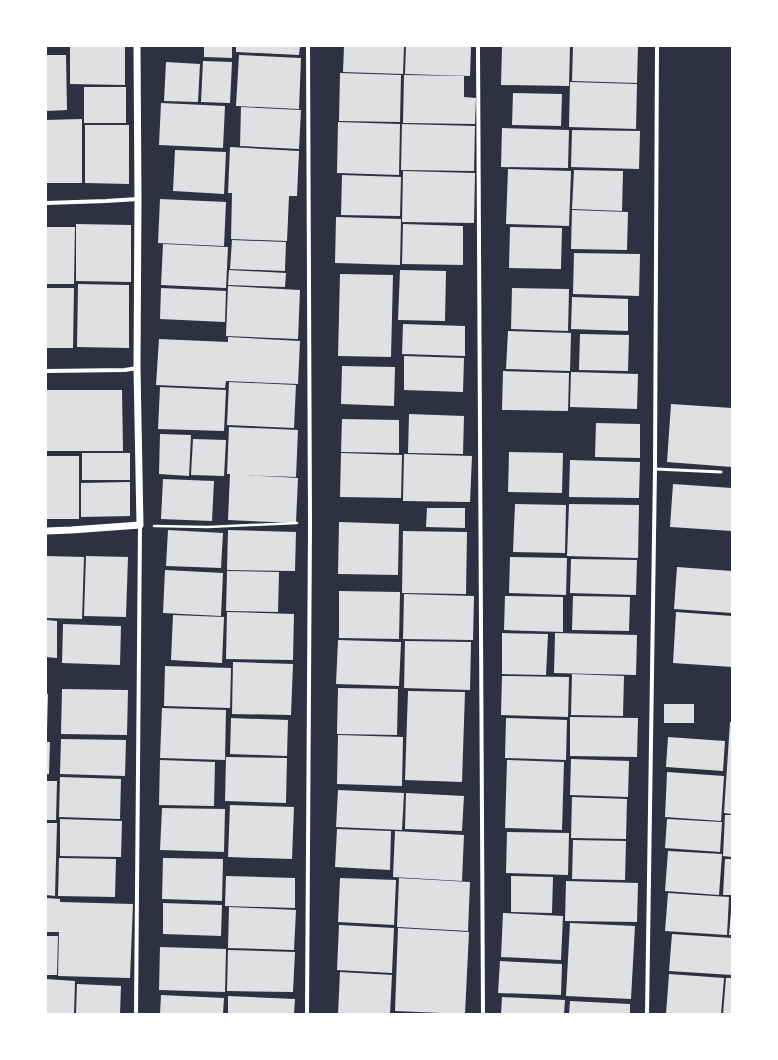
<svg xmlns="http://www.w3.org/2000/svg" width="778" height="1060" font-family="Inter,sans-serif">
	<rect width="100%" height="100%" fill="#2d3142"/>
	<path fill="#e0e0e3" d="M70 46H125V85L70 84Z
		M204 46H232V58L204 57Z
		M236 46H300L299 55 236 52Z
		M344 46H404L403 74 343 72Z
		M406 46H471L470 76 405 74Z
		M502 46H570L569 86 501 85Z
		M573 46H638L637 83 572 81Z
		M46 55H66L67 110 46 111Z
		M239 55 301 58 299 109 236 106Z
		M203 61 232 62 230 103 201 102Z
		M166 62 200 64 198 102 164 101Z
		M340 73 401 75 400 122 339 121Z
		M404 75 464 76V97L476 98 475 124 403 123Z
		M570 82 637 84 636 129 569 127Z
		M84 87H126V123H84Z
		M513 93 562 94 561 126 512 125Z
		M161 103 225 106 223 148 159 145Z
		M241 107 301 110 299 149 240 146Z
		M82 119V183H46V120Z
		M338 122 400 124 399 175 337 173Z
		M402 124 475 126 474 171 401 170Z
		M85 125H129V184L85 183Z
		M502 128 569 130 568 168 501 167Z
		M572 130 640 131 639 169 571 167Z
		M230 147 299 151 297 196H289L287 241 231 239 232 193H228Z
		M175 150 226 152 224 194 173 191Z
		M508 169 571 171 569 226 506 224Z
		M574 170 623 171 622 211 572 209Z
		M403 171 475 173 474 223 402 222Z
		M342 175 401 177 400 216 341 215Z
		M160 199 226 202 224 246 158 243Z
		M572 210 628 212 627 250 571 249Z
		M336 217 401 219 400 265 335 263Z
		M76 224 131 225V282L76 281Z
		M403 224 463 226V265L402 264Z
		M46 227H75L74 284H46Z
		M510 227 562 228 561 269 509 268Z
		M232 240 286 242 285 271 230 269Z
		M163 244 228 247 226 288 161 285Z
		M574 253 640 254 639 296 573 294Z
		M229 270 286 273 285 287 228 285Z
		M400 270 446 271 445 321 398 320Z
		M340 274 393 275 391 357 338 356Z
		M78 284 129 285V348L77 347Z
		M228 286 300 290 298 339 226 336Z
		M46 288H74L73 348H46Z
		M161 288 226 291 225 322 160 319Z
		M512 288 569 289 568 331 511 329Z
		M572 297 628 299V331L571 329Z
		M403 324 465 326V356L402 354Z
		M508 331 571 333 570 371 506 369Z
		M580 334 629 335 628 371 579 370Z
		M228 337 300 341 298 384 226 381 225 388 156 385 159 339 228 342Z
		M404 356 464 358 463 392 404 390Z
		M342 366 395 367 394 406 341 404Z
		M503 371 569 373 568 411 502 410Z
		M571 372 638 374 637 409 570 407Z
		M229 382 296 385 294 428 227 425Z
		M160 387 226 390 224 431 158 429Z
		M46 390H122L123 451H46Z
		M671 404 732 408V467L667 462Z
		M409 414 464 416 463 454 408 453Z
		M342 419 399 420V453L341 452Z
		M596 423 640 424V458L595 457Z
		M229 427 298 430 296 477 243 475 298 478 296 523 228 520 230 474H227Z
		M160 434 191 435 189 476 159 474Z
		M193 439 226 440 224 476 191 475Z
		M509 452 563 453 562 493 508 492Z
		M82 453H130V480H82Z
		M341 453 402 455 401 498 340 497Z
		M404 454 472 456 470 502 403 501Z
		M46 456H79V519H46Z
		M570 460 640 462 639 498 569 497Z
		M163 479 214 481 212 521 161 519Z
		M130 482V516L81 517V483Z
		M673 484 732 488V531L670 527Z
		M515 504 566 505 565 553 513 552Z
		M569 504 639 505 638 558 567 556Z
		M427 508H465V528L426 527Z
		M339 522 399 524 398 575 338 574Z
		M168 530 223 533 221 568 166 566Z
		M228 530 296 532 295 571 227 570Z
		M403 531 467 532 466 594 402 593Z
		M46 556 84 557 82 619 46 618Z
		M86 556 128 557 126 617 84 616Z
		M510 557 567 558 566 595 509 593Z
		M571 559 637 560 636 595 570 593Z
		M677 567 732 571V613L674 609Z
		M165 570 223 573 221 616 163 613Z
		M227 571 279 572 278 612 226 611Z
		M339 591 400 592 399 639 339 638Z
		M404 594 474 596 473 640 403 639Z
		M505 596 563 597V632L504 630Z
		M573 596 630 597 629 631 572 630Z
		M227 612 294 614 293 660 226 659Z
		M676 612 732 616V667L673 663Z
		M173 615 224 617 222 663 171 660Z
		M46 620 57 621V658L46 657Z
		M63 624 121 626 120 665 62 663Z
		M502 633 548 634 546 675 502 674Z
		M555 633 637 635 636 675 554 673Z
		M338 640 401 642 399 686 336 684Z
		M405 641 471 642 470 690 404 688Z
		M233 662 293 664 291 715 232 714Z
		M165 666 231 668 230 708 164 706Z
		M572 674 624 676 623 716 571 715Z
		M502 676 569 677 568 717 501 715Z
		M338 688 398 689 397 735 337 734Z
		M62 689 128 690 127 735 61 734Z
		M408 691 465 692 462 782 405 780Z
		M46 694H48L47 731H46Z
		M664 704H694V723H664Z
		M162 708 226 710 225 760 160 758Z
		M570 717 638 718 637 757 570 756Z
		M231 718 288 720 287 756 230 754Z
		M506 718 567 720 566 760 505 758Z
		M730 722H732V814L724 813Z
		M338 735 403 737 402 786 337 784Z
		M668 737 725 741 723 771 666 767Z
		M61 739 126 740 125 776 60 774Z
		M46 742H50L49 774H46Z
		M226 757 287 758 286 803 225 801Z
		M571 759 629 761 628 797 570 795Z
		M160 760 215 762 214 806 159 805Z
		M507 760 564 762 562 830 505 828Z
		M667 772 724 776 721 821 665 817Z
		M60 777 121 779 120 819 59 817Z
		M46 781H57L56 820H46Z
		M338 790 404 793 402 830 336 827Z
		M406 793 464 796 462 831 405 829Z
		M572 797 627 799 626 839 571 838Z
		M230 805 294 807 292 859 228 857Z
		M162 808 225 809 224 852 160 850Z
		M725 815H732V857L723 856Z
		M60 819 122 821 121 857 60 856Z
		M667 819 722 822 720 852 665 848Z
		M46 823H57L55 896 46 895Z
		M337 829 391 831 390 870 335 867Z
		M395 831 464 835 462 881 393 877Z
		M507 832 569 833 568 875 506 873Z
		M573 840 626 841 625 880 572 879Z
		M668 851 722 854 719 895 665 891Z
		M59 858 116 859 115 897 58 896Z
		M163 858 223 859 222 901 162 899Z
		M725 859H732V895H723Z
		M226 876 295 878V908L225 906Z
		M511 876 553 877 552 913 511 912Z
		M340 878 396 880 394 925 338 922Z
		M399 878 470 882 468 931 397 927Z
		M566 881 638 883 637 922 565 921Z
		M668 893 729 897 727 935 665 931Z
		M46 898 60 899V902L133 904 130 978 58 976 59 932H46Z
		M163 903 222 905 221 936 163 934Z
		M229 907 296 910 294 950 228 948Z
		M731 911H732V935H729Z
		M503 913 563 916 561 960 501 957Z
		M570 923 635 926 631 999 566 996Z
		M339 925 394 928 392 973 337 970Z
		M398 928 469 932 465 1014 395 1011Z
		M672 934 732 938V975L669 971Z
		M46 936H58L57 975H46Z
		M160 947 226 949 225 992 159 990Z
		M228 950 295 952 293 992 227 991Z
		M500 961 562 964 561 995 498 993Z
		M340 972 392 975 390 1014H338Z
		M669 974 724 978 721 1014H666Z
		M726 978H732V1014H723Z
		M46 979 75 981 74 1014H46Z
		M77 984 121 986 120 1014H76Z
		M161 995 224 998 223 1014H160Z
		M228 996 295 999 294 1014H228Z
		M502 997 565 1000 564 1014H501Z
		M570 1001 630 1004V1014H569Z"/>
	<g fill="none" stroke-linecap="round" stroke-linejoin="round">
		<path stroke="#fff" stroke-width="2.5" d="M154 526 208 527 297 523"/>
		<path stroke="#fff" stroke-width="3" d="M655 469 721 472"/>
		<path stroke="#fff" stroke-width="4" d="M478 46 483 1014
			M46 203 106 201 138 199
			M46 371 125 370 137 368
			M136 1014 140 525
			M307 1014 310 523 308 46
			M647 1014 655 469 657 46"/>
		<path stroke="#fff" stroke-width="7" d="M46 531 71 530 140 525 137 368 138 199 137 46"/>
	</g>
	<rect width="778" height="1060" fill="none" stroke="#ffffff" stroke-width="94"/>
</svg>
